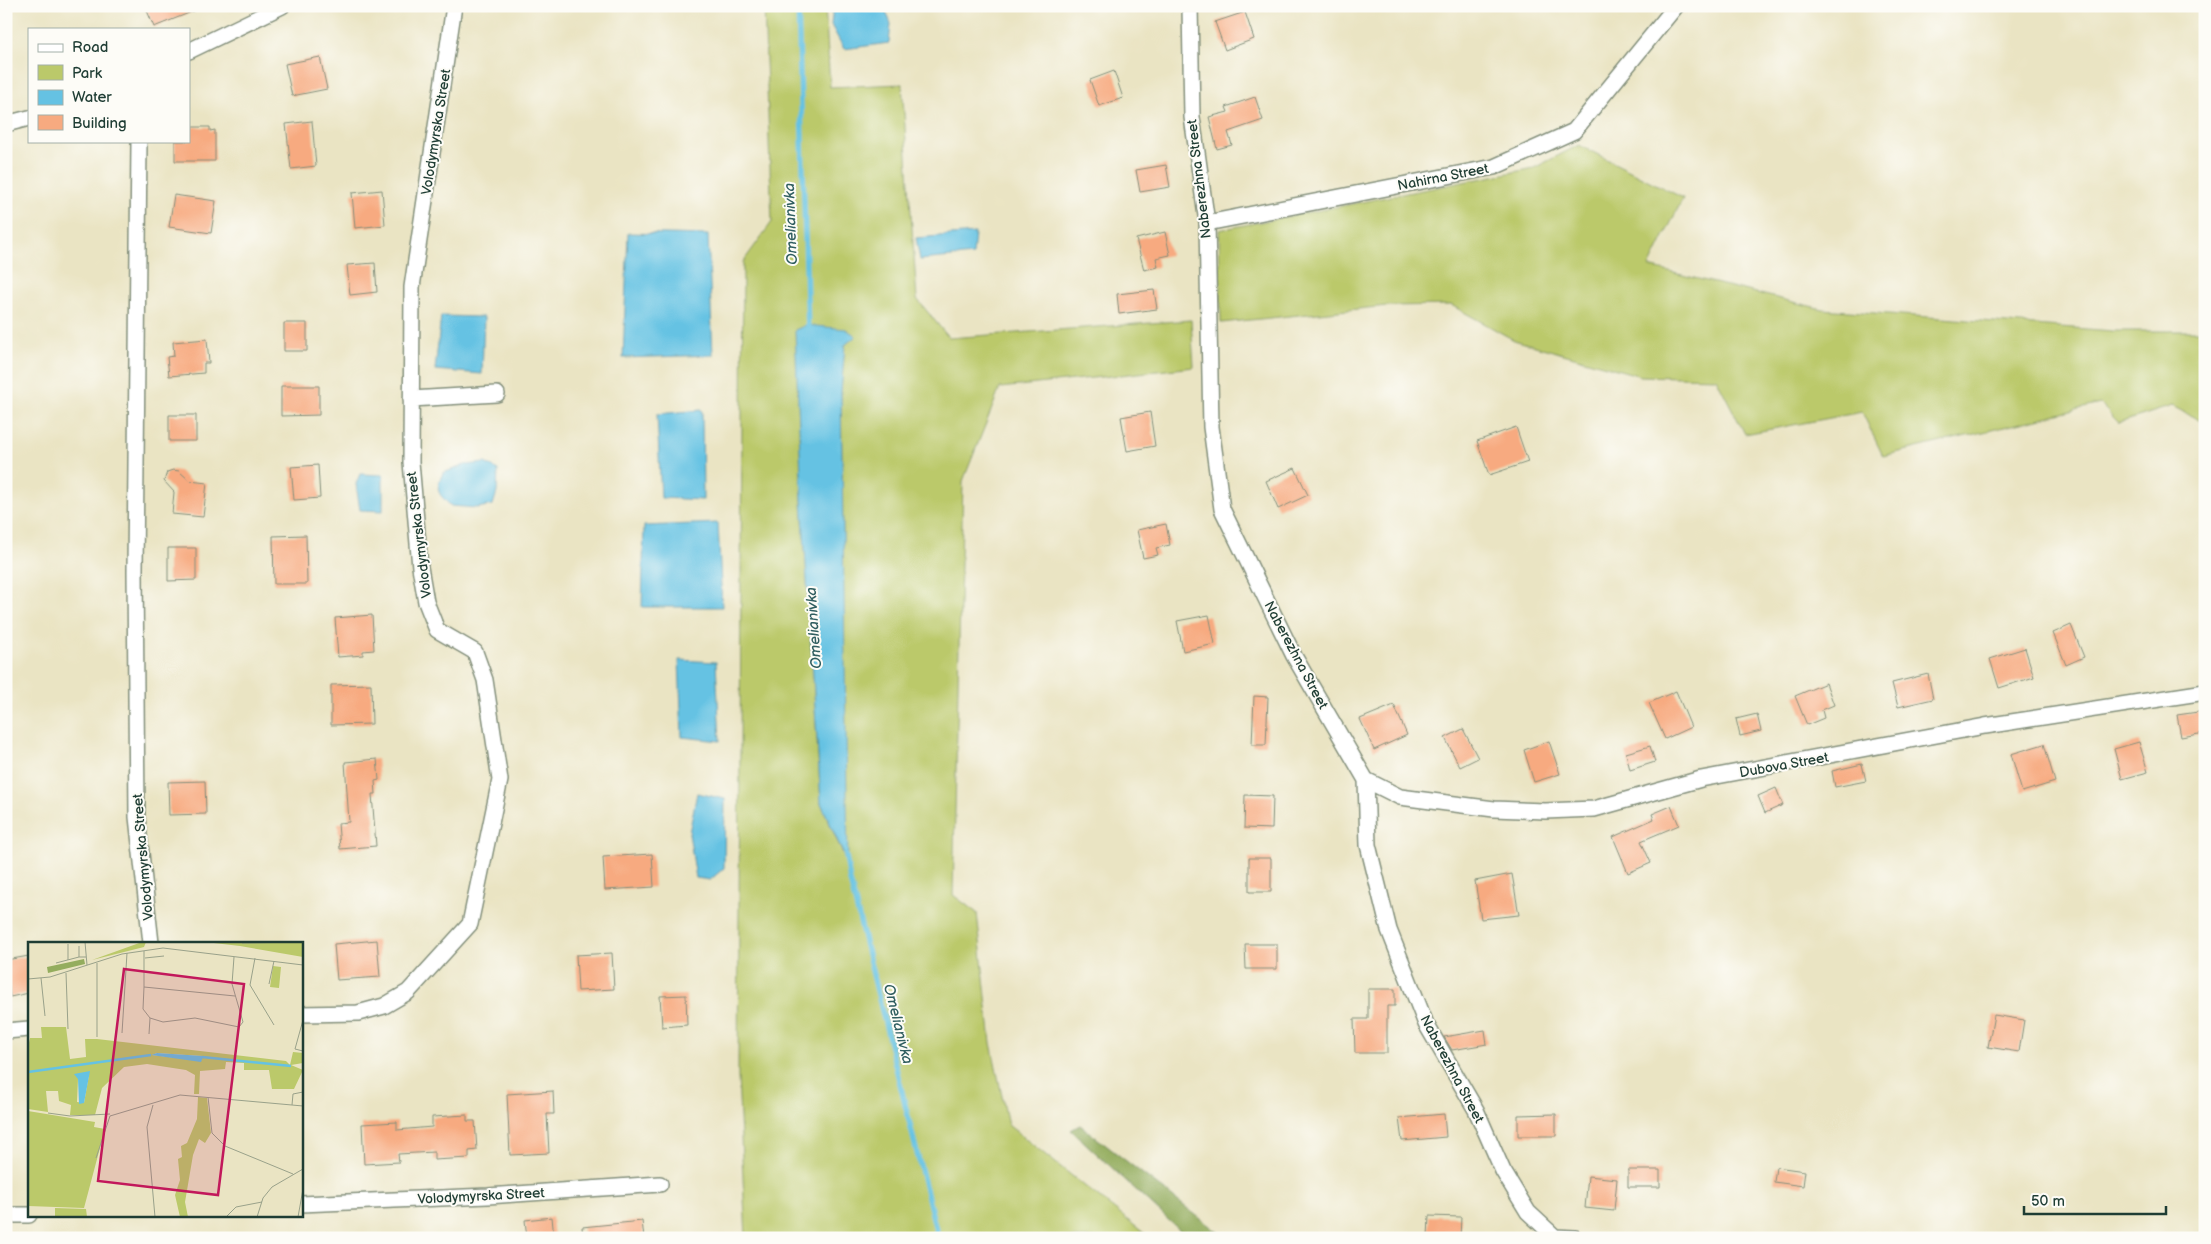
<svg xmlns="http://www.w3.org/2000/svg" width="2211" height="1244" font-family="'Balsamiq Sans',sans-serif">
	<rect width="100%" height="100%" fill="#fdfcf7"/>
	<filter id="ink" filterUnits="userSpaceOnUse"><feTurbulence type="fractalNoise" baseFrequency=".02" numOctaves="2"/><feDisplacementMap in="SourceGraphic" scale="10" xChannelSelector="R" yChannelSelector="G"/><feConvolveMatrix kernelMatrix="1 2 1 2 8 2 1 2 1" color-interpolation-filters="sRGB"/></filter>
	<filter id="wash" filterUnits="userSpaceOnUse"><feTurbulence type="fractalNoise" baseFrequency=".0096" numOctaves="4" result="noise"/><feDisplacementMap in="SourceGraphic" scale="20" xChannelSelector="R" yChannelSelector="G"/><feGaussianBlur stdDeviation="1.12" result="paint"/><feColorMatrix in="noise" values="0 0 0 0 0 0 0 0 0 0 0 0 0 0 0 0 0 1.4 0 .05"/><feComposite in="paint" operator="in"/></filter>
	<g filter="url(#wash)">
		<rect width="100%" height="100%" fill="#eae4c3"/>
		<path fill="#bbc96a" stroke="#6d834f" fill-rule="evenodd" d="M764 6H825L830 87 902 84 917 299 949 338 1191 320 1194 367 1000 388 963 481 953 895 977 913 991 1043 1008 1125 1150 1238H746L738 1077 743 262 772 222ZM796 330 855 336 845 345 841 392 847 864 821 803 802 501Z
			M1579 145 1683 198 1649 267 1822 309 2113 331H2205V423L2172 406 2119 423 2100 404 1883 456 1862 412 1745 434 1716 378 1641 376 1514 340 1451 305 1387 306 1221 323 1219 230 1534 168Z"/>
		<path fill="#94ad5e" stroke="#5a7549" d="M1080 1125 1224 1237 1226 1238H1188L1071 1130Z"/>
		<path fill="#65c2e3" stroke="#42808c" d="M833 6H884L891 24 889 43 844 49 831 25Z
			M628 233 708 235 713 355 623 358Z
			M975 233 973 255 920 260 916 238Z
			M441 316 484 317 482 374 435 370Z
			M806 325 846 329 856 336 845 345 841 392 848 865 821 803 802 501 795 330Z
			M702 410 703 500 661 498 657 414Z
			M485 463 498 470 497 492 493 505 477 508 451 506C437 493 435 490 443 473L465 465Z
			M360 474 383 475V511L360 510 356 484Z
			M718 523 722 607H642L644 526Z
			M679 660 716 662 720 741 682 737Z
			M697 793 725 799 724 868 710 880 696 878 689 833Z"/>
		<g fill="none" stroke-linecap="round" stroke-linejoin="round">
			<path stroke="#65c2e3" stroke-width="5.5" d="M798 6 808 331
				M846 856 850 881 938 1238"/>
		</g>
		<g id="blocks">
			<path fill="#f7aa80" d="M145 6H203L204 7 154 27Z
				M1245 12 1254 39 1225 50 1215 22Z
				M320 57 327 89 292 96 285 64Z
				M1114 71 1123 98 1099 106 1090 80Z
				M1255 97 1263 120 1228 132 1232 145 1217 149 1209 117 1228 112 1226 107Z
				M312 121 316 166 291 169 286 124Z
				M189 127H210V131L215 130V161H175V141H189Z
				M1166 165 1170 187 1140 192 1136 170Z
				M382 190 385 225 355 228 352 193Z
				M174 195 216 201 211 233 169 227Z
				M1165 232 1170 255 1156 258 1158 267 1144 270 1136 239Z
				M375 263 377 292 350 295 347 265Z
				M1154 290 1157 309 1119 314 1117 294Z
				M284 323H307V351H284Z
				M207 339 209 363H204V373L169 376 167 357 174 356 173 342Z
				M281 386H319V415L281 416Z
				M1150 412 1155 446 1127 451 1121 417Z
				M169 415H196V441H169Z
				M1516 427 1528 462 1489 475 1477 441Z
				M318 465 320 498 294 500 291 467Z
				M1295 468 1308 495 1278 509 1266 481Z
				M173 470 179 471 190 481 207 483 203 517 172 514 174 492 164 481 167 472Z
				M1166 524 1170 545 1156 548 1158 555 1143 558 1137 530Z
				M306 535 307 584H274L273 536Z
				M168 548H196V580L168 581Z
				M372 615 374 650 363 651V655L338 657 335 618Z
				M1209 615 1215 644 1183 651 1177 621Z
				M2071 625 2084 657 2066 665 2053 633Z
				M2025 648 2034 677 1999 688 1990 659Z
				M1928 674 1933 699 1898 707 1892 683Z
				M1826 683 1834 705 1822 710 1824 718 1807 725 1795 696Z
				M371 684 372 724 331 725V685Z
				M1676 691 1691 727 1665 739 1649 703Z
				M1254 696 1268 697 1266 745H1252Z
				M1394 705 1407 735 1374 750 1360 719Z
				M2205 711V733L2181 737 2177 715Z
				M1757 714 1761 731 1740 736 1736 719Z
				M1463 729 1478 758 1460 767 1445 738Z
				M1549 741 1560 774 1534 782 1524 750Z
				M2139 742 2148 772 2122 779 2114 749Z
				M2044 744 2055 782 2022 792 2011 754Z
				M1650 746 1655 762 1630 770 1626 753Z
				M377 759 379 780 375 781 376 794H372L376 846 340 849 338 823 349 822 345 762Z
				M1862 764 1866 781 1835 787 1832 771Z
				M205 781 206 814 169 815 168 782Z
				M1776 788 1783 805 1765 813 1758 796Z
				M1245 795 1273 796 1272 829 1244 828Z
				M1671 806 1679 825 1641 841 1651 863 1628 873 1613 837 1654 819 1652 814Z
				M652 854 654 887 605 890 603 857Z
				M1249 858H1271V892H1249Z
				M1512 874 1519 915 1481 919 1475 881Z
				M377 940 380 977 337 980 334 944Z
				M1245 944H1277V969H1246Z
				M612 953 614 989 578 991 576 955Z
				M29 956V993L10 997 6 960Z
				M1368 989H1395V1006H1387V1053H1355L1354 1019H1368Z
				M686 995 687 1025 662 1027 660 996Z
				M1994 1015 2024 1020 2019 1052 1988 1047Z
				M1485 1030 1487 1044 1452 1050 1444 1037Z
				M553 1091 554 1114H547L549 1153 510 1155 507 1094Z
				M1444 1114 1446 1137 1402 1141 1399 1118Z
				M1556 1114V1136H1518V1115Z
				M467 1115V1121H475L477 1150 469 1151V1158L434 1160V1152L398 1154 399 1162 364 1164 362 1124 397 1122V1130L432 1127V1117Z
				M1776 1167 1805 1171 1803 1186 1774 1182Z
				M1628 1170H1660V1187H1628Z
				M1588 1176 1617 1179 1614 1211 1585 1208Z
				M1429 1216 1461 1217 1460 1238H1428Z
				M552 1217 554 1238H527L525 1220Z
				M642 1221 644 1238H583L582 1227Z"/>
		</g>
	</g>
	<g filter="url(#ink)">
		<use href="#blocks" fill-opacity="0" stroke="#84907c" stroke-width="1"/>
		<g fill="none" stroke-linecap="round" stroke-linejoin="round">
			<defs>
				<path id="minor" d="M1190 6 1192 117 1207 223 1211 427 1222 509 1294 656 1366 780 1368 845 1389 930 1426 1024 1476 1110 1503 1171 1528 1212 1555 1237 1575 1238
					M189 51 282 6
					M6 124 29 118
					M139 141 135 571 137 817 151 943
					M1207 223 1494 167 1574 131 1676 6
					M411 399 497 394
					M1366 780 1400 797 1494 809 1545 811 1594 809 1701 779 1985 726 2205 692
					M301 1014 358 1013 384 1006 408 992 470 924 500 780 485 680 475 652 437 630 426 602 420 567 411 462 412 287 454 6
					M6 1031 29 1029
					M301 1204 488 1196 660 1184
					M6 1215H29"/>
			</defs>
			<use href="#minor" stroke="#84907c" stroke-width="18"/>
			<use href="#minor" stroke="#fff" stroke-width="15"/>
		</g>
	</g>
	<g text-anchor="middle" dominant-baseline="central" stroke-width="4" stroke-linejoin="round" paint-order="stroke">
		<g font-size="14" fill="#1f3d34" stroke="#fdfcf7">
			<text transform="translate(436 132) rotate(-81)">Volodymyrska Street</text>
			<text transform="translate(1443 177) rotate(-11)">Nahirna Street</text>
			<text transform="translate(1199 179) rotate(-97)">Naberezhna Street</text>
			<text transform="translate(419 535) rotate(-97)">Volodymyrska Street</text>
			<text transform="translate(1296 655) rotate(62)">Naberezhna Street</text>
			<text transform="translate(1784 765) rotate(-10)">Dubova Street</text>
			<text transform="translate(143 857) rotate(-95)">Volodymyrska Street</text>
			<text transform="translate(1452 1069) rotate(62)">Naberezhna Street</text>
			<text transform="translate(481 1196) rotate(-3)">Volodymyrska Street</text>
		</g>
		<g font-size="15" font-style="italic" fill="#305e60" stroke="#fdfcf7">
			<text transform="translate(791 224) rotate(-92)">Omelianivka</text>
			<text transform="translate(814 628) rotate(-94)">Omelianivka</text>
			<text transform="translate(898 1024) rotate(76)">Omelianivka</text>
		</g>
	</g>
	<g transform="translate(28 942)">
		<rect width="275" height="275" fill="#eae4c3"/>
		<path d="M118 0 116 5 64 18 114 0ZM177 0H275V15L212 4ZM245 24 253 25 251 46 242 45ZM13 85H38L42 117 58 115 57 97H69L258 119 262 123 265 110 275 111V121L263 123 275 128 266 147H244L241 128H216V121L198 120 197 127 172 129 171 152H166L167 133 158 128 119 122 96 125 74 146 67 173H42L43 163 31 159 30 149H18L20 170 0 167V105L2 96H14ZM129 111 158 113 174 114 173 119 124 113ZM61 133 56 161 49 160 50 137ZM170 155 179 156 183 191 177 201 171 197 165 213 157 260 160 275H152L147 253 152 238 150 217 154 215 153 204 159 201 169 177ZM0 169 67 180 66 185 77 187 56 266 0 264ZM27 266 58 267 59 275H27Z" fill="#bbc96a" fill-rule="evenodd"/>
		<path d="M56 17 57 22 20 31 19 25Z" fill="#94ad5e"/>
		<path d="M129 111 175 114V115L173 120 123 113ZM62 129 56 161 51 162 50 137 46 132Z" fill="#65c2e3"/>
		<path fill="none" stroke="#65c2e3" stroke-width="2.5" d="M174 115 263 124M0 130 123 113"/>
		<path fill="none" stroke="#99a18a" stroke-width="1" d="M57 0 59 23M214 1 275 0M40 2V18M51 4V15H58M116 9V45L207 54M117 16 136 14M227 16 222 43 246 83M28 21 51 15M38 31 40 87M13 36 17 74M0 37 22 35 94 12 135 6 275 23M241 42 246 19M116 45 115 67 122 76 135 80 167 76 211 85 215 80 204 42 206 15M275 78 267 107 275 109M94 91 99 11M121 92 122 76M69 95V21M180 155 184 191 197 204 265 232M125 163 119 185 127 275M264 163 265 152 275 150M20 171 42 174 82 172M68 216 82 174 152 153 275 164M198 275 208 265 234 260M229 275 235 256 244 245 275 227M270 275 275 247"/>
		<path fill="#c2185b" fill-opacity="0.15" stroke="#c2185b" stroke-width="2.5" d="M96 27 216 42 190 253 70 239Z"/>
		<rect width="275" height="275" fill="none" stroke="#1f3d34" stroke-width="2.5"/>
	</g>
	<rect width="2211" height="1244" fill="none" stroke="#fdfcf7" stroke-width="25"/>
	<rect x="28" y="28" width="162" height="115" fill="#fdfcf7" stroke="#a4b0a9"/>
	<rect x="38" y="44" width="25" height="8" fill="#ffffff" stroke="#a4b0a9"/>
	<text x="72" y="52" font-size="15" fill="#1f3d34">Road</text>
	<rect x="38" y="65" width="25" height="15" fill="#bbc96a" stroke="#a4b0a9"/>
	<text x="72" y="78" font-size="15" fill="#1f3d34">Park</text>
	<rect x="38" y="90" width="25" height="15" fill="#65c2e3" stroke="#a4b0a9"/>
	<text x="72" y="102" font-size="15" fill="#1f3d34">Water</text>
	<rect x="38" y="115" width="25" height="15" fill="#f7aa80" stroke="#a4b0a9"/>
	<text x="72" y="128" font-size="15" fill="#1f3d34">Building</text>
	<path d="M2024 1206v8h142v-8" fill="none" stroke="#1f3d34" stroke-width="2.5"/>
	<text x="2031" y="1206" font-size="15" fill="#1f3d34" stroke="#fdfcf7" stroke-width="4" paint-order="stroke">50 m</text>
</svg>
